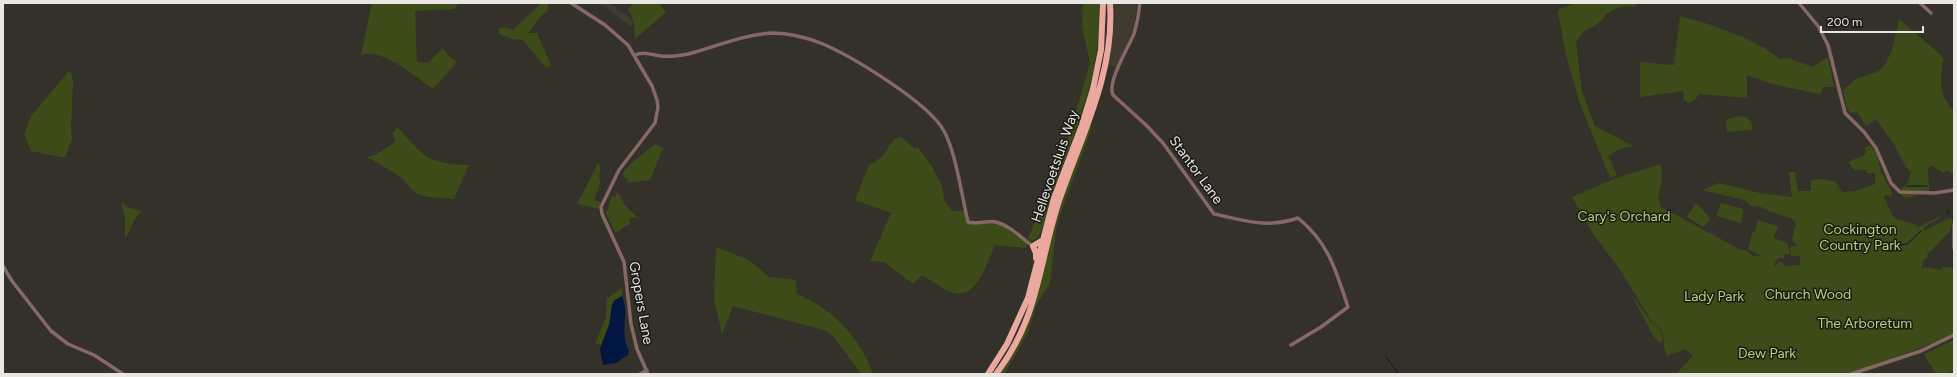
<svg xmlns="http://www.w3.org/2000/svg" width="1957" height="377" font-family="Figtree,sans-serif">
	<rect width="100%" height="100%" fill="#34312a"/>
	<path fill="#403b2e" d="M1114 3H1138L1132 32 1117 67 1108 65 1115 18Z
		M601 4H611L614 6 630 18 633 23 631 27Z"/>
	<path fill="#3c4b18" d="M372 3H459L454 9 415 11 417 62 428 63 443 48 449 56 457 62 433 89C416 77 381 47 361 55Z
		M541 3H549L547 12C536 17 536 26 528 33H537L551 65 546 68 523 40 512 39 499 34V29L503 27 513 30Z
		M634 3H659L666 12 635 39 634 23 628 8Z
		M1083 3H1099C1099 27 1098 52 1092 76 1083 116 1066 154 1052 194 1047 207 1046 228 1036 239L1030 241 1028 238 1062 160 1090 63 1082 26Z
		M1577 3H1634L1637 7 1623 6 1613 10 1606 14 1602 20 1594 26 1585 30 1576 42 1582 91 1595 126 1633 146 1617 150 1608 156 1617 175 1610 178 1580 104 1566 55 1558 13 1559 9Z
		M1680 16 1708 24 1743 37 1764 48 1780 59 1788 58 1813 67 1828 57 1834 87H1823L1821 93 1818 94 1769 83 1747 75V98L1700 94 1693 101 1688 103 1684 100 1683 91 1640 97V62L1674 65Z
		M1899 19 1944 58C1939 77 1939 97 1954 111V178L1953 174 1946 170 1944 173 1932 166 1928 168 1929 192 1906 198 1897 192 1908 183 1911 172 1906 167 1894 144 1876 119 1866 126 1857 112 1850 113 1846 105 1843 90 1856 79 1879 71 1886 63 1892 50Z
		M69 71 71 72 73 80 71 129 72 139 65 158 31 151 24 134 31 116Z
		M1737 116 1746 117 1751 122 1753 130 1727 132 1726 120Z
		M1090 125H1092L1090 133 1060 215 1056 230 1050 283 1037 304 1028 332 1019 349 1004 374H997L1023 332 1058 206Z
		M398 127C423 157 429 164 469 165L454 199 428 197 417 194 411 189 402 178 371 159 365 158 375 155 396 142 392 133Z
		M901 137 914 148 918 147 931 165 942 186 944 200 952 211H964L967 223C975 226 982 222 990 223 1005 224 1015 234 1027 243L1026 248 995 245C987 261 978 299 954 293 943 290 931 280 922 275L913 284 884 262 870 261 891 213 855 200 869 165 882 157 894 139Z
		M655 144 663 148 650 180 628 183 627 179 622 175C630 162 643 154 655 144Z
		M1870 145 1877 154 1880 169 1892 193 1891 196 1885 195 1884 197 1894 218 1916 225 1918 227 1939 217H1942L1924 227V231L1950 218 1954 220 1950 231 1929 253 1927 250 1928 257 1923 261 1922 271 1924 267 1940 270 1944 267 1954 268V338L1953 336 1851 374H1676L1693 356 1685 349 1667 356C1660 340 1669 332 1653 323L1618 267 1593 234 1572 197 1616 178 1661 164 1662 178 1658 199 1661 207 1732 245 1741 250H1746L1752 256H1761L1748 249 1753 231 1755 232 1758 220 1778 226 1774 238 1787 243 1790 254H1785L1783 259 1780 257 1775 262 1774 267 1780 261 1785 266 1800 265V256H1791L1790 248 1792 246H1797L1792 240 1794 229 1796 225 1793 219 1771 212 1761 207 1751 206 1744 200 1702 190 1719 183 1760 193 1792 197 1789 172H1795L1798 191H1811V180L1820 179 1836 182 1842 192 1855 191 1875 184V173H1867L1866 170H1854L1848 162 1866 154 1865 148Z
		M599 162 600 171 599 178 601 181 594 200 601 202 598 209 577 204Z
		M613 192 619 194 624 204 639 219 635 217 629 219 630 224 624 227 620 231 615 232 606 213 612 196 616 197V194Z
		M121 202 129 208 142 211C131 221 133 228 125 238V218Z
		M1696 203 1711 219 1703 227 1687 217Z
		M1721 203 1744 209 1741 223 1716 216Z
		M716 247 749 260 769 277 796 280 797 294C834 310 859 336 873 374H861L834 337 824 330 733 306 722 334 714 299Z
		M622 288V296L613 301 612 305 609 325 601 345 595 344 606 317 607 298Z
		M1629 291 1651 322 1660 329 1663 338 1661 343 1655 339Z
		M1954 340V371L1946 374H1936L1924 354Z"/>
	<path fill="#031541" d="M622 296C630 313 619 332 629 351L628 355 616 363 603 365 600 349 609 325 612 305 615 300Z"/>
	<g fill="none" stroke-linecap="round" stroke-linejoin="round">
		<path stroke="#031541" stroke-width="1" d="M1907 186H1927
			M1947 211 1949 214
			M1887 247 1907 244 1921 231
			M1386 357 1399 374"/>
		<path stroke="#866864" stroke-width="3.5" d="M571 3 605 25 628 45 652 86 657 100 658 107 655 123 619 170 601 207 602 214 624 262 631 324 637 349 648 374
			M1140 3C1139 13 1137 24 1134 34 1128 48 1107 82 1113 95L1146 125 1163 143 1214 214C1244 220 1266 229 1298 218 1329 243 1336 271 1348 307L1321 327 1291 345
			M1799 3 1818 26 1828 45 1845 113 1864 132 1876 148 1891 183 1900 192 1935 193 1954 190
			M1920 3 1931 13
			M635 55C644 51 651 55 661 56 670 57 678 56 688 54 715 47 744 34 773 33 789 33 808 38 823 44 853 57 929 103 944 131 956 153 962 197 968 222 977 225 987 220 996 222 1011 226 1021 238 1033 246
			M1954 225V248
			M3 266 12 281 51 331 68 344 94 355 123 374
			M640 374 647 370
			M1851 374 1921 351 1954 335"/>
		<path stroke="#eaa89e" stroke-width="6" d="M1036 258V253L1033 246 1043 240
			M988 374 1007 344 1028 298 1054 198 1082 125 1093 89 1101 50 1103 3
			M996 374C1038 319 1038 269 1057 207 1079 140 1115 76 1110 3"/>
	</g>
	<g text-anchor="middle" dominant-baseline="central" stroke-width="3" stroke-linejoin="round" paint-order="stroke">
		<g font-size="14" fill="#e8e7e2" stroke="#1b1916">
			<text transform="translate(1055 166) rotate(-71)">Hellevoetsluis Way</text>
			<text transform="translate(1196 170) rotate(54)">Stantor Lane</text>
			<text transform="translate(641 303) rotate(80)">Gropers Lane</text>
		</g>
		<g font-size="14" fill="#b7d27b" stroke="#1b1916">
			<text x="1624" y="216">Cary's Orchard</text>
			<text x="1860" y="229">Cockington<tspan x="1860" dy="16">Country Park</tspan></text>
			<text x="1808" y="294">Church Wood</text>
			<text x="1714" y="296">Lady Park</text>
			<text x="1865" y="323">The Arboretum</text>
			<text x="1767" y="353">Dew Park</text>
		</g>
	</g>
	<rect width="1957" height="377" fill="none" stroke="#e8e7e2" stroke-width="8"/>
	<path d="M1821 26v6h102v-6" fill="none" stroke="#e8e7e2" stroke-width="2"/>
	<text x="1827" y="26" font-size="12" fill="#e8e7e2" stroke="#1b1916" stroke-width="3" paint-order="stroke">200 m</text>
</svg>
